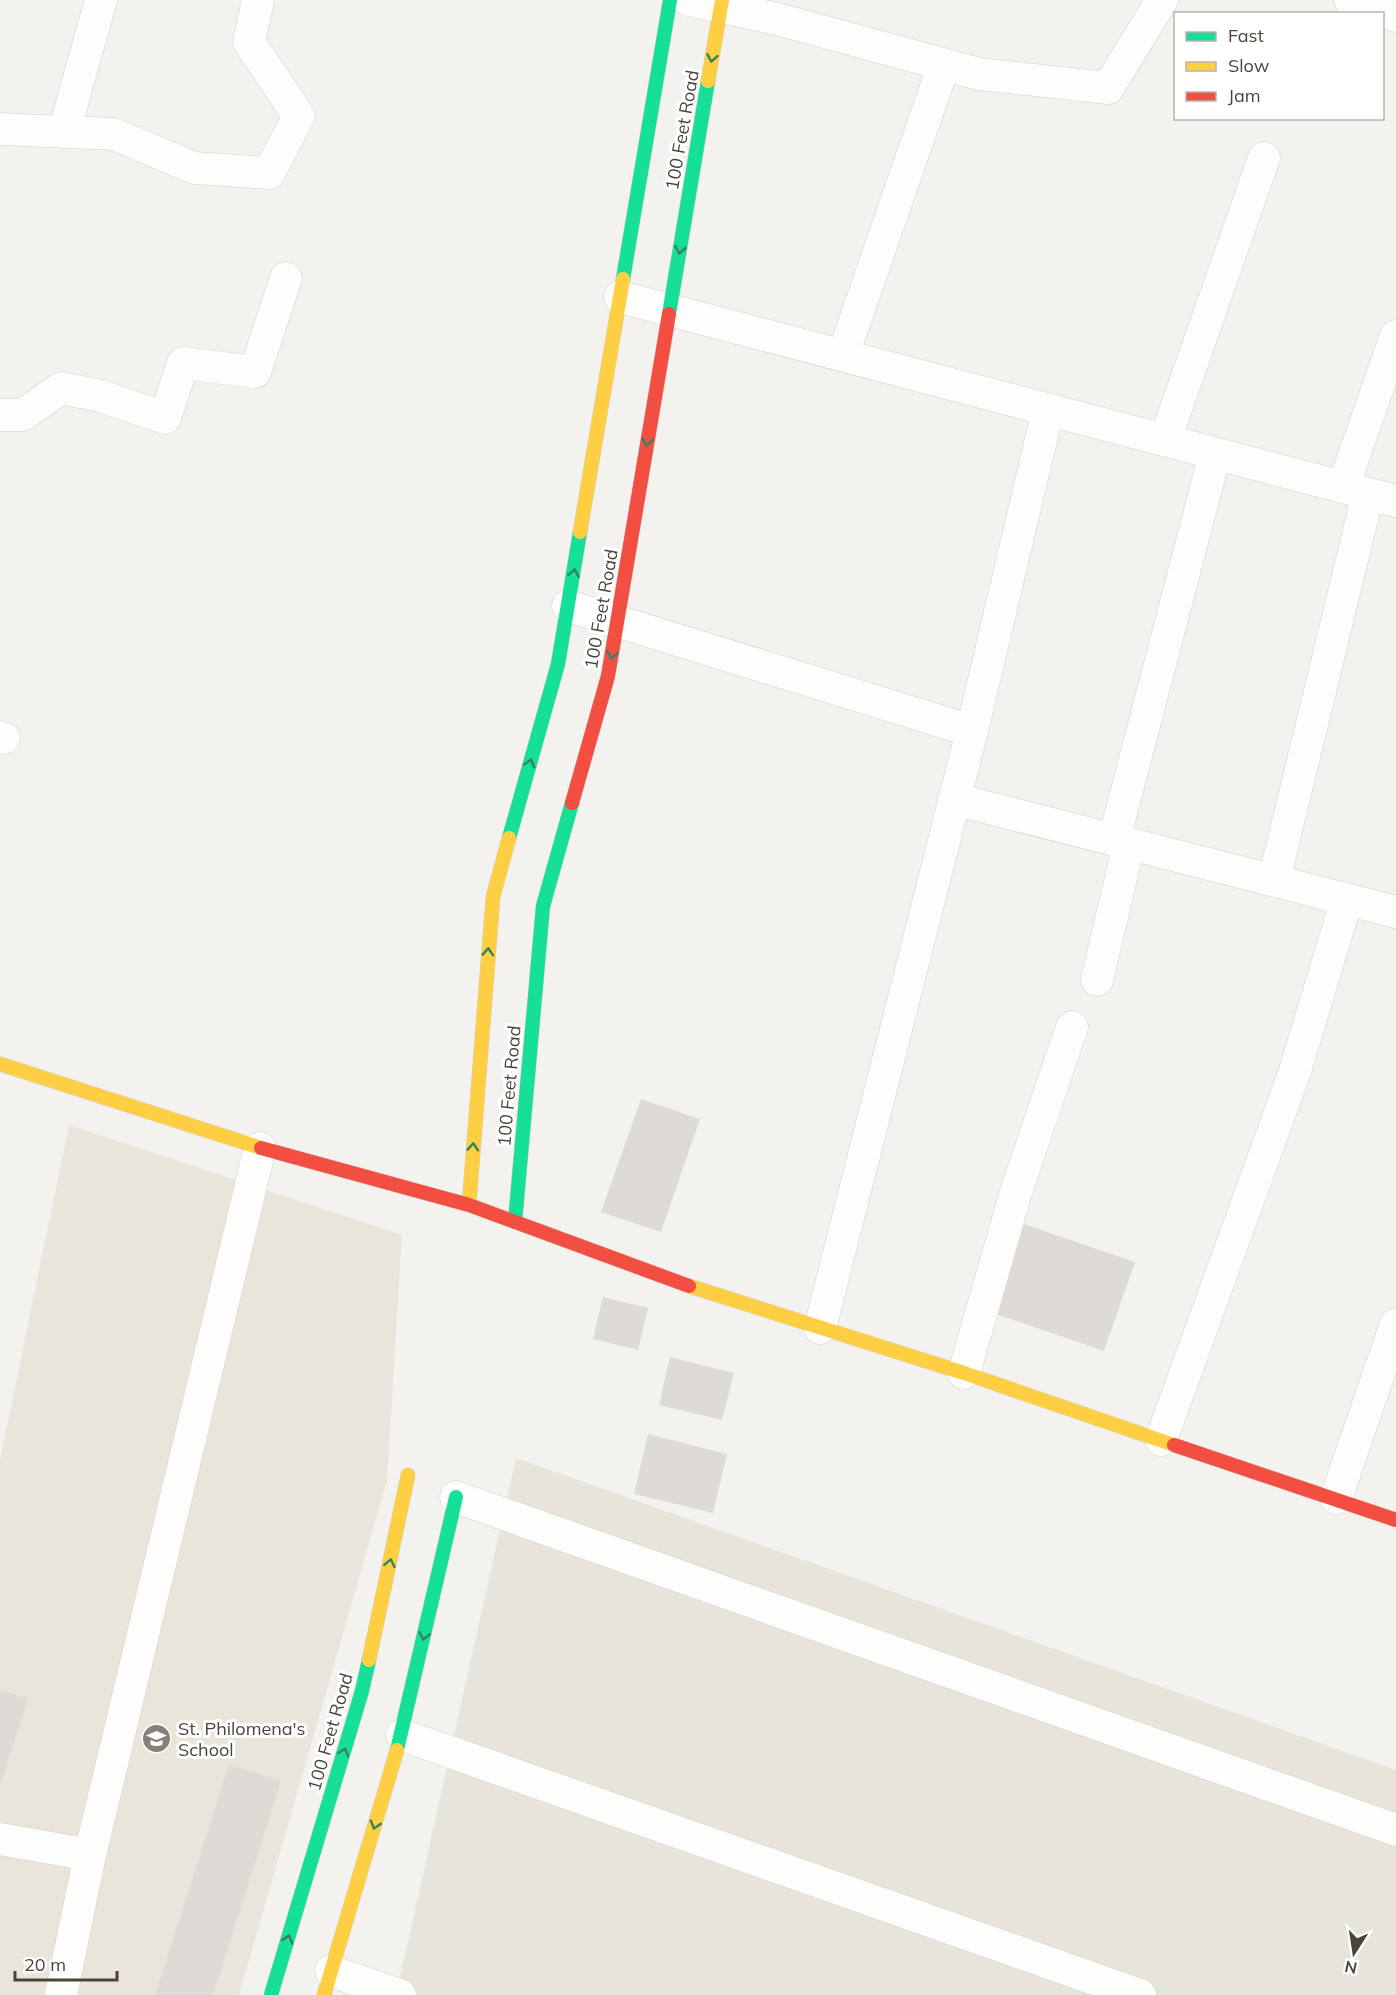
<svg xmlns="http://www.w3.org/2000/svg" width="1396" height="1995" font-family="Mulish,sans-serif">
	<rect width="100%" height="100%" fill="#f4f2ee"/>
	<path fill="#e7e4dc" d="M516 1458 1396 1770V1995H396Z"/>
	<path fill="#eae5da" d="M69 1125 402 1235 387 1481 239 1995H0V1460Z"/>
	<path fill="#dedbd6" d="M641 1099 700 1119 661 1232 601 1212Z
		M1024 1224 1135 1262 1104 1351 993 1313Z
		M603 1297 648 1308 638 1350 593 1339Z
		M670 1357 734 1373 722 1420 659 1405Z
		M648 1434 727 1454 713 1513 634 1494Z
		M0 1690 28 1699 0 1786Z
		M229 1765 281 1781 213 1995H155Z"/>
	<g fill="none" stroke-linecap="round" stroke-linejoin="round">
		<defs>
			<path id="street" d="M689 0 777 19 979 74 1108 88 1162 0
				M1350 0 1396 16
				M0 129 114 134 194 168 269 173 299 116 249 42 258 0
				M64 132 101 0
				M620 297 1396 501
				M850 335 943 67
				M0 415H23L61 388 101 396 165 418 183 363 255 372 286 278
				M1165 440 1264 158
				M1343 487 1396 336
				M568 606 972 731
				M0 737 4 738
				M954 799 1396 912
				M1114 840 1215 454
				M1274 880 1368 494
				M1097 980 1129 844
				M820 1328 972 731 1048 410
				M964 1373 1016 1192 1072 1027
				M1161 1440 1294 1074 1347 899
				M456 1497 1396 1830
				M1336 1498 1396 1324
				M402 1735 1140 1995
				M0 1839 90 1855 260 1148
				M331 1971 400 1995
				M61 1995 90 1855"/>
			<path id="fast" d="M623 279 670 0
				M669 314 708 81
				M509 838 558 664 580 532
				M515 1222 543 906 572 803
				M397 1750 456 1497
				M271 1995 362 1691 369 1660"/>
			<path id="slow" d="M708 81 722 0
				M580 532 623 279
				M0 1064 261 1148
				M469 1205 493 897 509 838
				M689 1286 964 1373 1174 1445
				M369 1660 408 1475
				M324 1995 397 1750"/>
			<path id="jam" d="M572 803 608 676 669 314
				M261 1148 469 1205 689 1286
				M1174 1445 1396 1520"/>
		</defs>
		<use href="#street" stroke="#d2d0cb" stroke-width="33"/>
		<use href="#fast" stroke="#d3cfc5" stroke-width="15"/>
		<use href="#slow" stroke="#d3cfc5" stroke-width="15"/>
		<use href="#jam" stroke="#d3cfc5" stroke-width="15"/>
		<use href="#street" stroke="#fdfdfc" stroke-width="32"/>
		<use href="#fast" stroke="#16e098" stroke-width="14"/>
		<use href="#slow" stroke="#ffcf43" stroke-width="14"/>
		<use href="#jam" stroke="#f24e42" stroke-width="14"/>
	</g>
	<defs><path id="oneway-chevron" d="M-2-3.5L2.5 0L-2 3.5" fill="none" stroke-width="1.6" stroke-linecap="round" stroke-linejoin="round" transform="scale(1.5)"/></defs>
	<g stroke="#36825f">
		<use href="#oneway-chevron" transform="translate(712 58) rotate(100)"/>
		<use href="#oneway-chevron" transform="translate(680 250) rotate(100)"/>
		<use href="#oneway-chevron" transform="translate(647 442) rotate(99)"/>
		<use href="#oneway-chevron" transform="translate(574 573) rotate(-80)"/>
		<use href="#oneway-chevron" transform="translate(612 655) rotate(100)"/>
		<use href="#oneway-chevron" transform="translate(530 763) rotate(-74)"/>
		<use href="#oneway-chevron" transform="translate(488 952) rotate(-86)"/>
		<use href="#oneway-chevron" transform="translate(473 1147) rotate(-86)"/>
		<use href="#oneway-chevron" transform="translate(390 1563) rotate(-78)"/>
		<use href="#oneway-chevron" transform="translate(424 1636) rotate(103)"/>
		<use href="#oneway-chevron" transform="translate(344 1752) rotate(-73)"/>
		<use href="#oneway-chevron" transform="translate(375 1825) rotate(107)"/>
		<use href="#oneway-chevron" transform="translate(288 1939) rotate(-73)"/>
	</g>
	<defs>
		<symbol id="school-disc" viewBox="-11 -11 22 22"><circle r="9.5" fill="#868178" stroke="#fff"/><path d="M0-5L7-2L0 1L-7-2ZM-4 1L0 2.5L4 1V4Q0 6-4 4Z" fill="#fff"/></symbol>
	</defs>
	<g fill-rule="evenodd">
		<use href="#school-disc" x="140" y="1722" width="33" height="33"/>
	</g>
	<g text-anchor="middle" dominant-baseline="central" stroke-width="6" stroke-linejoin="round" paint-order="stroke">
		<g font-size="18" fill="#4b4439" stroke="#fff">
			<text transform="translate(682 130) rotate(-80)">100 Feet Road</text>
			<text transform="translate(601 609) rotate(-80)">100 Feet Road</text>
			<text transform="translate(509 1086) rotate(-85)">100 Feet Road</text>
			<text transform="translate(330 1732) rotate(-74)">100 Feet Road</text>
		</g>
		<g font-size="18" fill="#4b4439" stroke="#fff" text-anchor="start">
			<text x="178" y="1728">St. Philomena's<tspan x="178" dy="21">School</tspan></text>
		</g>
	</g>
	<rect x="1174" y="12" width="210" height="108" fill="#ffffff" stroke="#b7b4b0" stroke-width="1.5"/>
	<rect x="1186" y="32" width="30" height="9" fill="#16e098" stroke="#b7b4b0" stroke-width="1.5"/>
	<text x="1228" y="42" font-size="18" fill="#4b4439">Fast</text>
	<rect x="1186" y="62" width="30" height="9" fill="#ffcf43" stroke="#b7b4b0" stroke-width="1.5"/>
	<text x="1228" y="72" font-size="18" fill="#4b4439">Slow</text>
	<rect x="1186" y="92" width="30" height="9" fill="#f24e42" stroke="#b7b4b0" stroke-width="1.5"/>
	<text x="1228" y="102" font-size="18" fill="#4b4439">Jam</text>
	<g transform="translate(1354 1953) rotate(192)" stroke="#ffffff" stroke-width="4.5" paint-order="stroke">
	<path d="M0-4.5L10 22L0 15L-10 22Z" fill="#4b4439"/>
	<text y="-9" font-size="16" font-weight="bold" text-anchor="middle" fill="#4b4439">N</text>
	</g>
	<path d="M15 1971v9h102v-9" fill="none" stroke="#4b4439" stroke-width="3"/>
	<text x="24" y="1971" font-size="18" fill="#4b4439" stroke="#ffffff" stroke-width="4.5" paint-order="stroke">20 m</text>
</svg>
